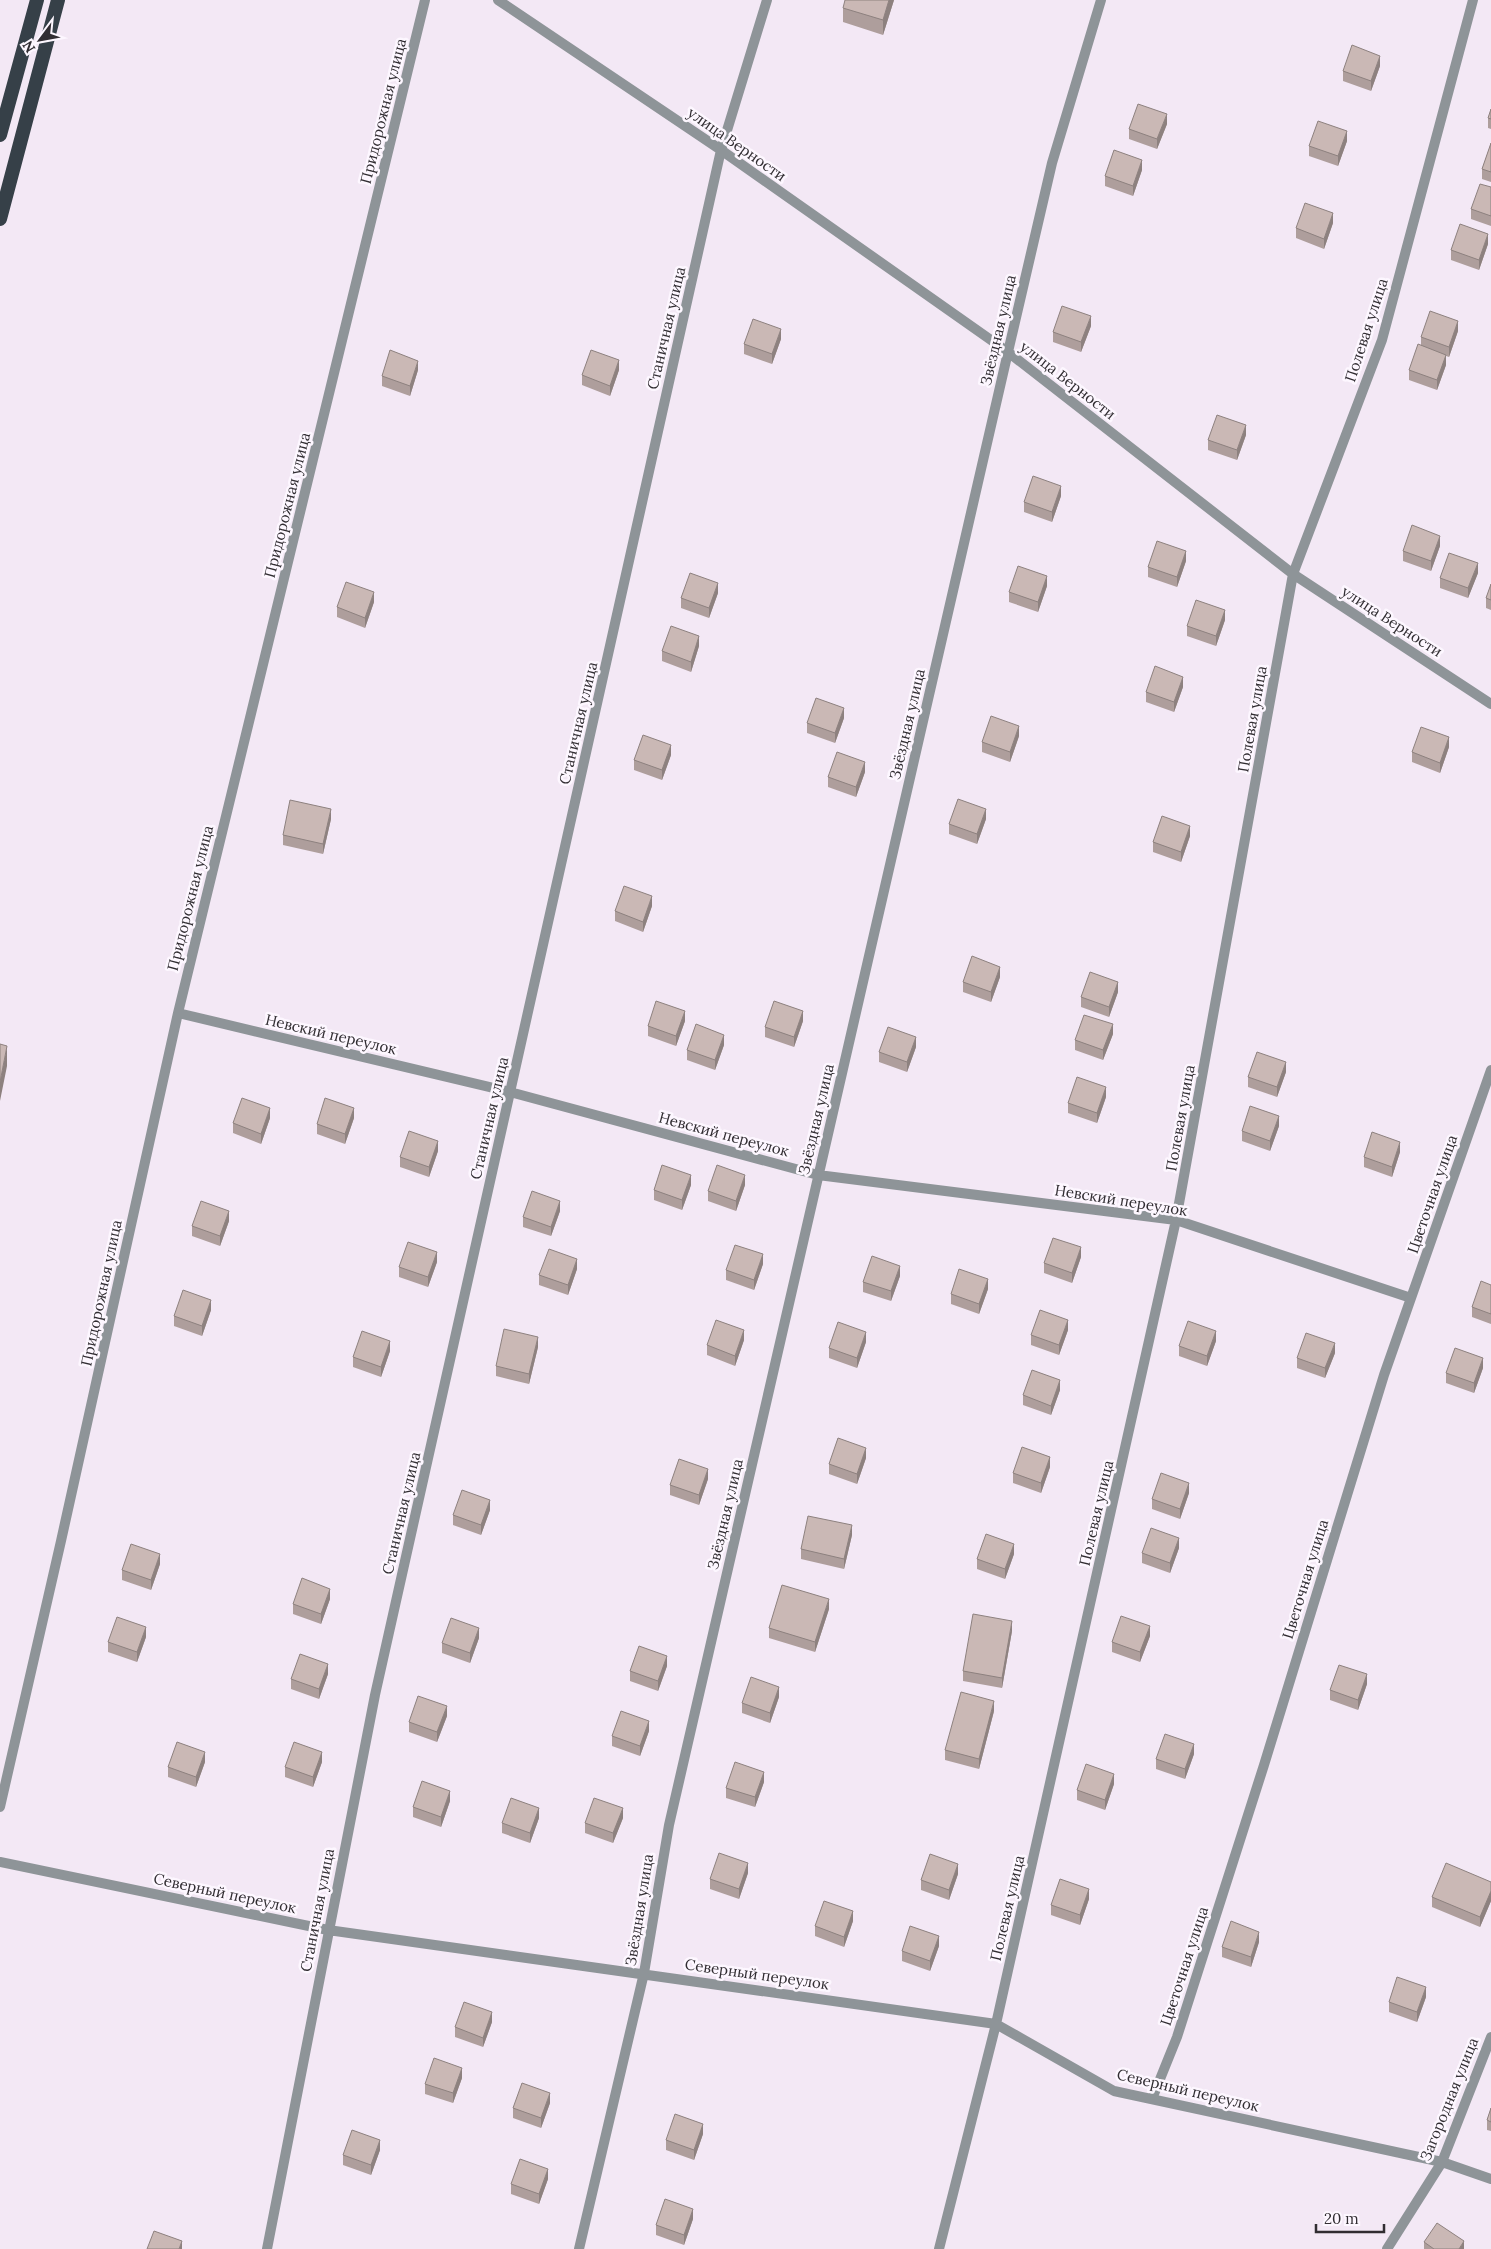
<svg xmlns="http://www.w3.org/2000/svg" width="1491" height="2249" font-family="Lora,serif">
	<rect width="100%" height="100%" fill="#f3e8f5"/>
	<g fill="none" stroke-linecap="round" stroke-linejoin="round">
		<path stroke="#8e9498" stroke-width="10" d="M498 0 721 150 1008 352 1293 574 1491 704
			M178 1013 510 1092 818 1175 1176 1220 1411 1298
			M0 1807 61 1541 178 1013 425 0
			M0 1862 328 1930 996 2024 1114 2091 1442 2162 1491 2179
			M1152 2099 1177 2037 1264 1765 1384 1375 1491 1070
			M267 2249 375 1695 721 150 767 0
			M579 2249 644 1973 669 1825 1008 352 1052 163 1101 0
			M939 2249 996 2024 1176 1220 1293 574 1382 340 1473 0
			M1387 2249 1442 2162 1491 2037"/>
		<path stroke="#364048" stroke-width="14" d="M0 135 37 0
			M0 219 58 0"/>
	</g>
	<path fill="#ae9e9c" d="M894 0 883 35 843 22V8Z
		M1380 66 1371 91 1343 81V71Z
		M1491 109V129L1488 128V118Z
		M1167 124 1157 149 1129 139V129Z
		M1347 141 1338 166 1309 156V146Z
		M1491 143V182L1482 179V169Z
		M1142 170 1133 196 1105 186V176Z
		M1491 187V226L1471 219V209Z
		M1333 223 1324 249 1296 238V228Z
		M1488 244 1479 270 1451 260V250Z
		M1091 326 1081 352 1053 342V332Z
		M1458 331 1449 357 1446 356V365L1437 390 1409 380V370L1421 345V337Z
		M781 339 772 364 744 354V344Z
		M418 370 410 396 382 386V376Z
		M619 370 610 396 582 385V375Z
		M1246 435 1237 460 1208 450V440Z
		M1061 496 1052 522 1024 512V502Z
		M1440 546 1431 571 1403 561V551Z
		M1186 561 1177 587 1148 577V567Z
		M1478 573 1468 598 1440 588V578Z
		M1491 584V610L1486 608V598Z
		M1047 586 1038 612 1009 602V592Z
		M718 593 709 618 681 608V598Z
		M374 602 365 628 337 617V607Z
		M1225 620 1216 646 1187 636V626Z
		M699 646 691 672 662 661V651Z
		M1183 687 1174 712 1146 702V692Z
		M844 718 835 743 807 733V723Z
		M1019 736 1010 762 982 752V742Z
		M1449 747 1440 773 1412 762V752Z
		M671 755 662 780 634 770V760Z
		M865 772 856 797 828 787V777Z
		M331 819 323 854 283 845V835Z
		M986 819 977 844 949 834V824Z
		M1190 836 1181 862 1153 852V842Z
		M652 906 643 932 615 921V911Z
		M1000 977 991 1002 963 992V982Z
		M1118 992 1109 1017 1081 1007V997Z
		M685 1021 676 1046 648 1036V1026Z
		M803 1021 794 1047 765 1037V1027Z
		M1113 1034 1103 1060 1075 1050V1040Z
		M724 1045 715 1070 687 1060V1050Z
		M916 1047 907 1072 879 1062V1052Z
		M1286 1072 1277 1097 1248 1087V1077Z
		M1106 1097 1097 1123 1068 1113V1103Z
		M270 1118 261 1144 233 1133V1123Z
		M354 1118 345 1144 317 1134V1124Z
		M1279 1126 1270 1151 1242 1141V1131Z
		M438 1151 429 1177 400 1167V1157Z
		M1400 1152 1392 1177 1364 1167V1157Z
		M691 1185 682 1210 654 1200V1190Z
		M745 1185 736 1211 708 1201V1191Z
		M560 1211 551 1236 523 1227V1217Z
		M229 1221 220 1246 192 1236V1226Z
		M1081 1257 1072 1283 1044 1273V1263Z
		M437 1262 428 1287 399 1277V1267Z
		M763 1264 754 1290 726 1280V1270Z
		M577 1269 568 1295 539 1285V1275Z
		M900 1276 891 1301 863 1292V1282Z
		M1491 1285V1324L1472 1317V1307Z
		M988 1289 979 1314 951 1304V1294Z
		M211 1310 202 1336 174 1326V1316Z
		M1068 1330 1059 1355 1031 1345V1335Z
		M744 1340 735 1366 707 1355V1345Z
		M1216 1341 1207 1366 1179 1356V1346Z
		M866 1342 857 1368 829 1358V1348Z
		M538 1347 529 1384 496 1376V1366Z
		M390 1351 381 1377 353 1367V1357Z
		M1335 1353 1325 1378 1297 1368V1358Z
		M1483 1368 1474 1393 1446 1383V1373Z
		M1060 1390 1051 1415 1023 1405V1395Z
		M866 1458 857 1484 829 1474V1464Z
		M1050 1467 1041 1493 1013 1483V1473Z
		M708 1479 699 1505 670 1495V1485Z
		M1189 1493 1180 1519 1152 1509V1499Z
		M490 1510 481 1535 453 1525V1515Z
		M852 1535 844 1569 801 1559V1549Z
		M1179 1548 1170 1573 1142 1563V1553Z
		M1014 1554 1005 1579 977 1569V1559Z
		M160 1564 151 1590 122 1580V1570Z
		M330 1599 321 1624 293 1614V1604Z
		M829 1609 815 1652 769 1638V1628Z
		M1012 1631 1002 1688 963 1681V1671Z
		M1150 1636 1140 1662 1112 1652V1642Z
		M146 1637 137 1662 108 1652V1642Z
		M479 1638 470 1663 442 1653V1643Z
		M667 1666 658 1691 630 1681V1671Z
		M328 1674 319 1699 291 1689V1679Z
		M1367 1684 1358 1710 1330 1700V1690Z
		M779 1697 770 1723 742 1713V1703Z
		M994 1711 979 1769 945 1760V1750Z
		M447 1716 437 1742 409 1732V1722Z
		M649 1731 640 1756 612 1746V1736Z
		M1194 1754 1185 1779 1156 1769V1759Z
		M205 1762 196 1787 168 1777V1767Z
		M322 1762 313 1787 285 1777V1767Z
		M764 1782 755 1807 726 1798V1788Z
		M1114 1784 1105 1810 1077 1800V1790Z
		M450 1801 441 1827 413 1817V1807Z
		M539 1818 530 1843 502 1833V1823Z
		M623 1818 613 1843 585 1833V1823Z
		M748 1873 739 1899 710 1889V1879Z
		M958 1874 949 1900 921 1890V1880Z
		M1491 1882V1901L1480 1927 1432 1907V1897Z
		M1089 1899 1080 1925 1051 1915V1905Z
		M853 1921 844 1947 815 1936V1926Z
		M1259 1942 1251 1967 1222 1957V1947Z
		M939 1946 930 1971 902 1961V1951Z
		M1426 1997 1417 2022 1389 2012V2002Z
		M492 2022 483 2047 455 2037V2027Z
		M462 2078 453 2103 425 2094V2084Z
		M550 2103 541 2128 513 2118V2108Z
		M1491 2108V2131L1487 2130V2120Z
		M703 2134 694 2160 666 2150V2140Z
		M380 2150 371 2175 343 2165V2155Z
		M548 2179 539 2204 511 2194V2184Z
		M693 2219 684 2245 656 2235V2225Z
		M1424 2242 1464 2249H1424Z"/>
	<path fill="#8d817f" d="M889 0H894L883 35V20Z
		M1380 56V66L1371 91V81Z
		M1167 114V124L1157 149V139Z
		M1347 131V141L1338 166V156Z
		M1142 160V170L1133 196V186Z
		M1333 213V223L1324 249V239Z
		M1488 234V244L1479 270V260Z
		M1091 316V326L1081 352V342Z
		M1458 321V331L1449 357V347Z
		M781 329V339L772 364V354Z
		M1446 355V365L1437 390V380Z
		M619 360V370L610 396V386Z
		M418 361V370L410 396V386Z
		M1246 425V435L1237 460V450Z
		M1061 486V496L1052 522V512Z
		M1440 536V546L1431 571V561Z
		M1186 551V561L1177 587V577Z
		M1478 563V573L1468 598V588Z
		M1047 576V586L1038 612V602Z
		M718 583V593L709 618V608Z
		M374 592V602L365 628V618Z
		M1225 610V620L1216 646V636Z
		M699 636V646L691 672V662Z
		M1183 677V687L1174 712V702Z
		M844 708V718L835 743V733Z
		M1019 726V736L1010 762V752Z
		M1449 737V747L1440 773V763Z
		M671 745V755L662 780V770Z
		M865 762V772L856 797V787Z
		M331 809V819L323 854V844Z
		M986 809V819L977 844V834Z
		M1190 826V836L1181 862V852Z
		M652 896V906L643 932V922Z
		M1000 967V977L991 1002V992Z
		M1118 982V992L1109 1017V1007Z
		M685 1011V1021L676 1046V1036Z
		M803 1011V1021L794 1047V1037Z
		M1113 1024V1034L1103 1060V1050Z
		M724 1035V1045L715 1070V1060Z
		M916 1037V1047L907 1072V1062Z
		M7 1046V1066L0 1101V1082Z
		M1286 1062V1072L1277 1097V1087Z
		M1106 1087V1097L1097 1123V1113Z
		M270 1108V1118L261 1144V1134Z
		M354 1108V1118L345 1144V1134Z
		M1279 1116V1126L1270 1151V1141Z
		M438 1141V1151L429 1177V1167Z
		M1400 1142V1152L1392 1177V1167Z
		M691 1175V1185L682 1210V1200Z
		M745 1175V1185L736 1211V1201Z
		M560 1201V1211L551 1236V1227Z
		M229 1211V1221L220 1246V1236Z
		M1081 1247V1257L1072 1283V1273Z
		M437 1252V1262L428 1287V1277Z
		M763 1254V1264L754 1290V1280Z
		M577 1259V1269L568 1295V1285Z
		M900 1266V1276L891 1301V1291Z
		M988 1279V1289L979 1314V1304Z
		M211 1300V1310L202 1336V1326Z
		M1068 1320V1330L1059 1355V1345Z
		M744 1330V1340L735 1366V1356Z
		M1216 1331V1341L1207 1366V1356Z
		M866 1332V1342L857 1368V1358Z
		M538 1337V1347L529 1384V1374Z
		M390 1341V1351L381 1377V1367Z
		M1335 1343V1353L1325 1378V1368Z
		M1483 1358V1368L1474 1393V1383Z
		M1060 1380V1390L1051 1415V1406Z
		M866 1448V1458L857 1484V1474Z
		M1050 1457V1467L1041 1493V1483Z
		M708 1469V1479L699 1505V1495Z
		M1189 1483V1493L1180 1519V1509Z
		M490 1500V1510L481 1535V1525Z
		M852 1525V1535L844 1569V1559Z
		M1179 1538V1548L1170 1573V1563Z
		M1014 1544V1554L1005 1579V1569Z
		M160 1554V1564L151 1590V1580Z
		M330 1589V1599L321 1624V1614Z
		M829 1599V1609L815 1652V1642Z
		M1012 1621V1631L1002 1688V1678Z
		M1150 1626V1636L1140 1662V1652Z
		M146 1627V1637L137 1662V1652Z
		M479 1628V1638L470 1663V1653Z
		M667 1656V1666L658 1691V1681Z
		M328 1664V1674L319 1699V1689Z
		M1367 1674V1684L1358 1710V1700Z
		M779 1687V1697L770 1723V1713Z
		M994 1701V1711L979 1769V1759Z
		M447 1706V1716L437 1742V1732Z
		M649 1721V1731L640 1756V1746Z
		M1194 1744V1754L1185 1779V1769Z
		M205 1752V1762L196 1787V1777Z
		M322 1752V1762L313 1787V1777Z
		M764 1772V1782L755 1807V1797Z
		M1114 1774V1784L1105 1810V1800Z
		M450 1791V1801L441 1827V1817Z
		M539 1808V1818L530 1843V1833Z
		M623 1808V1818L613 1843V1833Z
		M748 1863V1873L739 1899V1889Z
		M958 1864V1874L949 1900V1890Z
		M1089 1889V1899L1080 1925V1915Z
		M1491 1891V1901L1480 1927V1917Z
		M853 1911V1921L844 1947V1937Z
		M1259 1932V1942L1251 1967V1957Z
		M939 1936V1946L930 1971V1961Z
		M1426 1987V1997L1417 2022V2012Z
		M492 2012V2022L483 2047V2038Z
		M462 2068V2078L453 2103V2093Z
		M550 2093V2103L541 2128V2118Z
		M703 2124V2134L694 2160V2150Z
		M380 2140V2150L371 2175V2165Z
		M548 2169V2179L539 2204V2194Z
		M693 2209V2219L684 2245V2235Z
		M182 2241V2249H179Z
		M1464 2241V2249H1459Z"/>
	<path fill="#cab8b5" stroke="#8d817f" d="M845 0H889L883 20 843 8Z
		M1352 45 1380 56 1371 81 1343 71Z
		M1138 104 1167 114 1157 139 1129 129Z
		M1491 109V119L1488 118Z
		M1318 121 1347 131 1338 156 1309 146Z
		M1491 143V172L1482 169Z
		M1114 150 1142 160 1133 186 1105 176Z
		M1480 184 1491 187V216L1471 209Z
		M1305 203 1333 213 1324 239 1296 228Z
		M1460 224 1488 234 1479 260 1451 250Z
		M1062 306 1091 316 1081 342 1053 332Z
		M1430 311 1458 321 1449 347 1421 337Z
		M753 319 781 329 772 354 744 344Z
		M1418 344 1446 355 1437 380 1409 370Z
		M390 350 418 361 410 386 382 376Z
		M591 350 619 360 610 386 582 375Z
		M1217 415 1246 425 1237 450 1208 440Z
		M1033 476 1061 486 1052 512 1024 502Z
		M1412 525 1440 536 1431 561 1403 551Z
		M1157 541 1186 551 1177 577 1148 567Z
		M1449 553 1478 563 1468 588 1440 578Z
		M1018 566 1047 576 1038 602 1009 592Z
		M690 573 718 583 709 608 681 598Z
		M346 582 374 592 365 618 337 607Z
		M1491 584V600L1486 598Z
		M1196 600 1225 610 1216 636 1187 626Z
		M671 626 699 636 691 662 662 651Z
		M1155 666 1183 677 1174 702 1146 692Z
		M816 698 844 708 835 733 807 723Z
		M991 716 1019 726 1010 752 982 742Z
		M1421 727 1449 737 1440 763 1412 752Z
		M643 735 671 745 662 770 634 760Z
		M837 752 865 762 856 787 828 777Z
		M958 799 986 809 977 834 949 824Z
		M290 800 331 809 323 844 283 835Z
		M1162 816 1190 826 1181 852 1153 842Z
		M624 886 652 896 643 922 615 911Z
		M972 956 1000 967 991 992 963 982Z
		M1090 972 1118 982 1109 1007 1081 997Z
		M656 1001 685 1011 676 1036 648 1026Z
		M774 1001 803 1011 794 1037 765 1027Z
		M1084 1015 1113 1024 1103 1050 1075 1040Z
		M696 1024 724 1035 715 1060 687 1050Z
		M888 1027 916 1037 907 1062 879 1052Z
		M0 1044 7 1046 0 1082Z
		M1257 1052 1286 1062 1277 1087 1248 1077Z
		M1077 1077 1106 1087 1097 1113 1068 1103Z
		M242 1098 270 1108 261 1134 233 1123Z
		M325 1098 354 1108 345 1134 317 1124Z
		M1250 1106 1279 1116 1270 1141 1242 1131Z
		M409 1131 438 1141 429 1167 400 1157Z
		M1372 1132 1400 1142 1392 1167 1364 1157Z
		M662 1165 691 1175 682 1200 654 1190Z
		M717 1165 745 1175 736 1201 708 1191Z
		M532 1191 560 1201 551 1227 523 1217Z
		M201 1201 229 1211 220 1236 192 1226Z
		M1053 1238 1081 1247 1072 1273 1044 1263Z
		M408 1242 437 1252 428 1277 399 1267Z
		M735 1245 763 1254 754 1280 726 1270Z
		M549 1249 577 1259 568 1285 539 1275Z
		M872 1256 900 1266 891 1291 863 1282Z
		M959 1269 988 1279 979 1304 951 1294Z
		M1481 1281 1491 1285V1314L1472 1307Z
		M183 1290 211 1300 202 1326 174 1316Z
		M1040 1310 1068 1320 1059 1345 1031 1335Z
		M716 1320 744 1330 735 1356 707 1345Z
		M1188 1321 1216 1331 1207 1356 1179 1346Z
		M838 1322 866 1332 857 1358 829 1348Z
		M504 1329 538 1337 529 1374 496 1366Z
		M362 1331 390 1341 381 1367 353 1357Z
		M1306 1333 1335 1343 1325 1368 1297 1358Z
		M1455 1348 1483 1358 1474 1383 1446 1373Z
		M1032 1370 1060 1380 1051 1406 1023 1395Z
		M838 1438 866 1448 857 1474 829 1464Z
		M1022 1447 1050 1457 1041 1483 1013 1473Z
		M679 1459 708 1469 699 1495 670 1485Z
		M1161 1473 1189 1483 1180 1509 1152 1499Z
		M462 1490 490 1500 481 1525 453 1515Z
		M808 1516 852 1525 844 1559 801 1549Z
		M1151 1528 1179 1538 1170 1563 1142 1553Z
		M986 1534 1014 1544 1005 1569 977 1559Z
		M131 1544 160 1554 151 1580 122 1570Z
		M302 1578 330 1589 321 1614 293 1604Z
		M782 1585 829 1599 815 1642 769 1628Z
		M973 1614 1012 1621 1002 1678 963 1671Z
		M1121 1616 1150 1626 1140 1652 1112 1642Z
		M117 1617 146 1627 137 1652 108 1642Z
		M451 1618 479 1628 470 1653 442 1643Z
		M639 1646 667 1656 658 1681 630 1671Z
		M300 1654 328 1664 319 1689 291 1679Z
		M1339 1665 1367 1674 1358 1700 1330 1690Z
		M751 1677 779 1687 770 1713 742 1703Z
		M961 1692 994 1701 979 1759 945 1750Z
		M418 1696 447 1706 437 1732 409 1722Z
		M621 1711 649 1721 640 1746 612 1736Z
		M1165 1734 1194 1744 1185 1769 1156 1759Z
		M177 1742 205 1752 196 1777 168 1767Z
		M294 1742 322 1752 313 1777 285 1767Z
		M735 1762 764 1772 755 1797 726 1788Z
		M1086 1764 1114 1774 1105 1800 1077 1790Z
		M422 1781 450 1791 441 1817 413 1807Z
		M511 1798 539 1808 530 1833 502 1823Z
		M594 1798 623 1808 613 1833 585 1823Z
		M719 1853 748 1863 739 1889 710 1879Z
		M930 1854 958 1864 949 1890 921 1880Z
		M1446 1863 1491 1882V1891L1480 1917 1432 1897Z
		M1060 1879 1089 1889 1080 1915 1051 1905Z
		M824 1901 853 1911 844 1937 815 1926Z
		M1231 1921 1259 1932 1251 1957 1222 1947Z
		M910 1926 939 1936 930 1961 902 1951Z
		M1397 1977 1426 1987 1417 2012 1389 2002Z
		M464 2002 492 2012 483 2038 455 2027Z
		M434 2058 462 2068 453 2093 425 2084Z
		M522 2083 550 2093 541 2118 513 2108Z
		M1491 2108V2122L1487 2120Z
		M675 2114 703 2124 694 2150 666 2140Z
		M352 2130 380 2140 371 2165 343 2155Z
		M520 2159 548 2169 539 2194 511 2184Z
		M665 2199 693 2209 684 2235 656 2225Z
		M1437 2223 1464 2241 1459 2249H1434L1424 2242Z
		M154 2231 182 2241 179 2249H147Z"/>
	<g text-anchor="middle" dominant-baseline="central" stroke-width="5" stroke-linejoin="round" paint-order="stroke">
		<g font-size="15" fill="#312d32" stroke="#fdf7ff">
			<text transform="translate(383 111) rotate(-76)">Придорожная улица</text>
			<text transform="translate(737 144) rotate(35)">улица Верности</text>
			<text transform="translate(666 328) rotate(-77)">Станичная улица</text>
			<text transform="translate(998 330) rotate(-77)">Звёздная улица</text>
			<text transform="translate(1366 330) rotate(-72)">Полевая улица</text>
			<text transform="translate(1068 380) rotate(38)">улица Верности</text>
			<text transform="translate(287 505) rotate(-76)">Придорожная улица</text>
			<text transform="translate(1392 621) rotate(33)">улица Верности</text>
			<text transform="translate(1252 719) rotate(-80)">Полевая улица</text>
			<text transform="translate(578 723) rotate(-77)">Станичная улица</text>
			<text transform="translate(907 724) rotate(-77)">Звёздная улица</text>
			<text transform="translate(190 898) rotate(-76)">Придорожная улица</text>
			<text transform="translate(331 1034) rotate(13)">Невский переулок</text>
			<text transform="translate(489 1118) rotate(-77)">Станичная улица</text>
			<text transform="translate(1180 1118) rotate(-80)">Полевая улица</text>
			<text transform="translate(816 1119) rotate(-77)">Звёздная улица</text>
			<text transform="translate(724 1134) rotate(15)">Невский переулок</text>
			<text transform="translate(1432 1194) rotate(-71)">Цветочная улица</text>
			<text transform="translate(1121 1200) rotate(9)">Невский переулок</text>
			<text transform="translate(101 1293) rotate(-78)">Придорожная улица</text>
			<text transform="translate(401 1513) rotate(-77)">Станичная улица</text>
			<text transform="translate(1096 1513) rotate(-77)">Полевая улица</text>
			<text transform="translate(725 1514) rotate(-77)">Звёздная улица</text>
			<text transform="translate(1305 1579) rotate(-73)">Цветочная улица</text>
			<text transform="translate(225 1893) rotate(12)">Северный переулок</text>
			<text transform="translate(1007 1908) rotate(-77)">Полевая улица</text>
			<text transform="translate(317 1910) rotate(-79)">Станичная улица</text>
			<text transform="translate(639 1910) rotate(-81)">Звёздная улица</text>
			<text transform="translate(1184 1966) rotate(-72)">Цветочная улица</text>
			<text transform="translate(757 1974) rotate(8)">Северный переулок</text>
			<text transform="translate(1188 2090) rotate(13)">Северный переулок</text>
			<text transform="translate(1449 2099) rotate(-68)">Загородная улица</text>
		</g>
	</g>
	<g transform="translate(40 40) rotate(238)" stroke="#fdf7ff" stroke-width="4" paint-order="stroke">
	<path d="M0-4L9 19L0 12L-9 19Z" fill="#312d32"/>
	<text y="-8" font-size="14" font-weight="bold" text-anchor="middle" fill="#312d32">N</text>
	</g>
	<path d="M1316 2224v8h68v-8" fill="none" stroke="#312d32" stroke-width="2.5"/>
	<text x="1324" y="2224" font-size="15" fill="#312d32" stroke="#fdf7ff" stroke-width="4" paint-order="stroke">20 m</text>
</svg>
